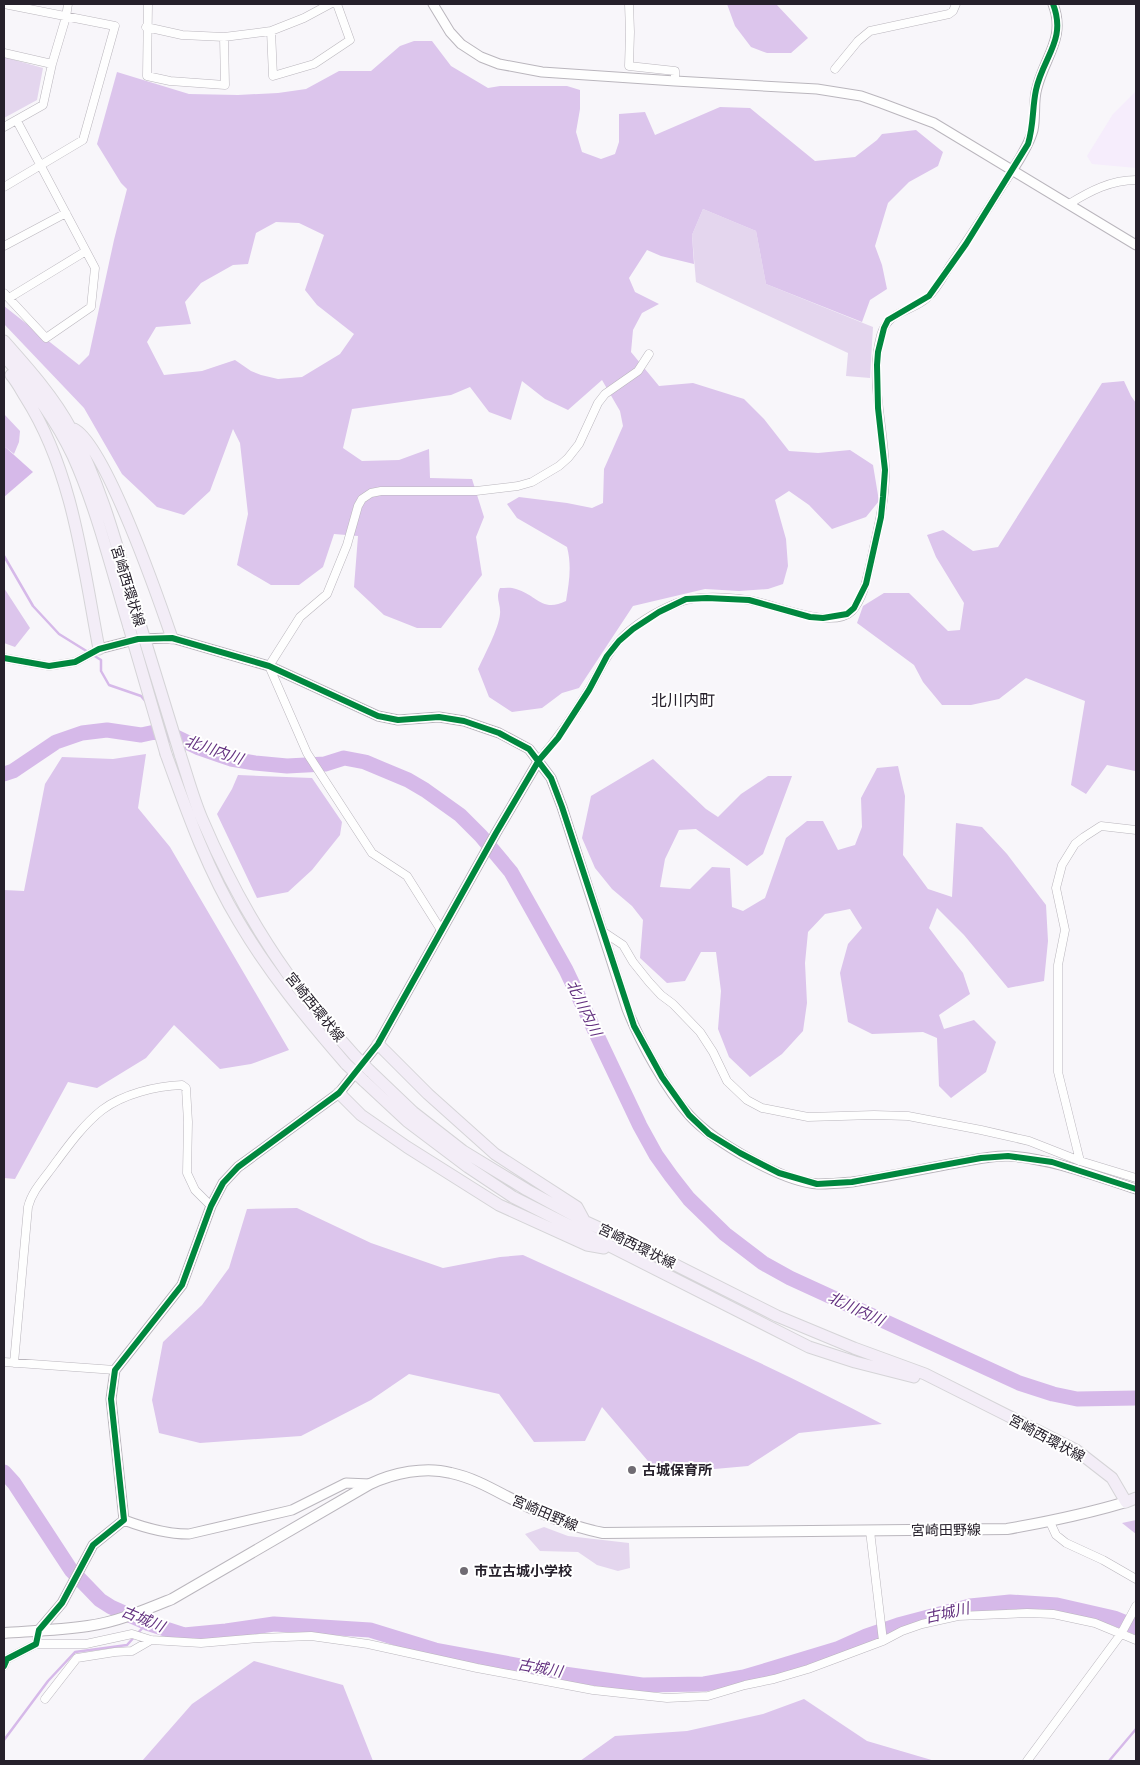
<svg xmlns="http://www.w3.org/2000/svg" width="1140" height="1765" font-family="Raleway,'Noto Sans JP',sans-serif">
	<rect width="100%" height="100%" fill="#f8f6fa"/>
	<path fill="#f6edfc" d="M1136 91V168L1092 164 1087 156 1113 114Z"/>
	<path fill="#e4d6ee" d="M4 57 43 68 37 100 4 118Z
		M703 209 756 231 766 284 873 327 870 378 846 376 848 353 696 282 692 235Z
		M544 1527 568 1536 629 1543 630 1568 618 1571 597 1565 578 1552 540 1551 525 1534Z"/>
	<path fill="#dcc5ec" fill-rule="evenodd" d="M727 4H776L808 38 791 53H767L751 47 735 26Z
		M414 41H432L451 66 488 88 500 86H567L580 90V109L576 132 582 152 601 159 615 154 619 142V114L645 112 655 135 720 107 750 108 815 161 855 157 877 140 882 134 916 130 943 152 938 166 909 182 888 203 875 246 882 265 887 289 870 300 862 322 766 284 756 231 703 209 692 235 694 264 661 256 647 250 629 278 635 292 659 304 642 313 633 330 631 352 659 386 693 383 744 399 764 419 789 451 818 453 850 450 873 465 879 501 866 517 832 529 809 505 789 491 775 500 786 539 788 566 783 584 768 589 739 591 705 589 633 606 579 688 562 693 542 708 512 712 489 697 478 669C484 656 499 628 500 614 501 603 495 599 500 588 505 588 511 587 516 589 537 595 542 613 566 601 569 583 572 566 567 547L517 518 507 504 519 497 567 503 592 508 603 503 604 469 623 426 620 411 602 380 568 410 545 399 522 381 511 420 489 412 470 387 451 395 352 409 343 448 362 461 399 460 429 449 430 478 472 479 484 517 476 537 482 575 441 628H417L384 615 354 587 358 536 334 534 323 567 299 585H271L237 565 248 514 240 443 233 429 210 491 184 515 157 507 122 474 84 408 4 324V306L79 365 89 355 114 240 127 189 121 183 97 144 117 72 189 94 238 95 278 93 306 89 339 71H371L400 46ZM276 222 299 223 324 235 305 290 317 305 354 334 340 354 302 377 278 379 261 375 251 371 235 360 202 371 164 375 147 342 156 327 191 324 185 302 201 283 233 265 248 264 256 233Z
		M1124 381 1131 396 1136 403V781L1135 771 1107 765 1086 794 1071 785 1085 701 1026 678 999 699 971 705H942L923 682 914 665 857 623 863 606 884 593H909L948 631 960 630 964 603 936 557 927 535 943 530 973 551 998 547 1102 383Z
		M4 414 20 431 19 442 14 454 4 446Z
		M4 588 30 628 15 647 4 643Z
		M146 754 138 808 170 847 289 1050 251 1064 220 1069 174 1025 146 1058 97 1088 68 1082 15 1179 4 1178V890L24 891 45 784 62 757 113 759Z
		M653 759 706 809 718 817 741 794 768 776H792L763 854 747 866 696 829 679 830 665 859 660 887 690 889 712 867 730 868 732 907 743 911 765 898 786 838 807 821H823L838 850 855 845 862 827 861 798 877 768 898 766 905 796 903 855 928 889 952 897 956 823 982 827 1007 854 1046 905 1048 941 1044 981 1008 988 964 935 937 908 929 928 963 973 970 994 939 1015 944 1029 974 1020 996 1042 986 1072 951 1098 939 1086 937 1038 923 1032 872 1034 848 1022 840 973 848 944 862 928 850 909 825 914 808 932 805 963 807 1003 803 1031 782 1054 750 1077 729 1057 718 1029 721 991 716 952H701L685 981 667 983 640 958 643 920 632 906 612 889 595 868 582 838 591 796Z
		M238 775 312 778 342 822 340 835 312 870 288 892 257 898 217 814 232 789Z
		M297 1208 371 1243 443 1268 500 1257 523 1255C643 1310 766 1362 882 1424L799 1433 748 1466 659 1474 602 1407 585 1441 534 1442 499 1394 409 1374 371 1400 301 1436 200 1443 159 1433 152 1400 163 1342 202 1305 229 1268 247 1209Z
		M1136 1520V1534L1122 1523Z
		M254 1661 343 1685 373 1761H142L192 1704Z
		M804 1699 867 1741 935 1761H580L615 1736 687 1731 763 1714Z"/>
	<path fill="#d6b9e9" d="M4 446 33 472 4 497Z"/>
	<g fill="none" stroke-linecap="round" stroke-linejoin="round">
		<path stroke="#d6b9e9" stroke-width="2.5" d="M4 556 33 606 59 634 88 652
			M93 655 101 660V671L109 685 141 696 147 703
			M4 1740 48 1681 75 1652 127 1645 147 1623
			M1109 1761 1136 1729"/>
		<path stroke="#d6b9e9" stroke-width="15" d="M4 774 13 771 56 742 82 733 107 730 141 735 155 732 174 736 199 748 231 759 255 763 287 766 325 764 344 758 365 762 408 780 425 790 460 815 481 836 511 872 566 970 640 1126 656 1155 671 1176 689 1199 725 1234 763 1263 790 1278 1019 1383 1053 1394 1077 1399 1136 1398
			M4 1472 14 1483 71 1570 100 1600 111 1607 147 1623 184 1635 226 1631 274 1624 370 1630 435 1650 564 1674 642 1685 704 1684 744 1677 837 1649 866 1636 898 1625 970 1606 1010 1602 1057 1605 1114 1618 1136 1627"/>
		<defs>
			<path id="minor" d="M4 4 115 26 83 140 4 187
				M148 4 147 76 170 81 225 85 224 37
				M629 4 630 32 629 66 675 71V81
				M146 27 182 35 224 37 271 31 304 18 330 4
				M271 31 273 76 314 64 350 40 337 4
				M4 53 52 64
				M835 69 858 41 870 31 949 14 953 11 956 4
				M4 127 43 105 52 64 66 17 68 4
				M1069 204C1090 191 1111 180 1136 180
				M4 246 66 213
				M4 293 46 338 91 307 95 268 17 121
				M9 298 86 251
				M4 658 49 666 75 662 99 649
				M539 760C557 739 573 716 588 691 598 675 605 656 618 642 633 625 657 611 677 603 698 594 727 597 748 600 772 603 832 631 852 611 864 598 867 577 871 561 877 531 886 500 885 469 884 425 869 379 881 335 889 309 911 313 928 297 937 289 944 275 951 264 972 234 992 202 1012 171
				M441 930 407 876 372 853 307 753 269 666 300 617 327 594 347 545 358 506 362 499 371 493 381 491H476L518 486 532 482 559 466 568 458 579 444 598 403 605 394 638 371 649 354
				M602 931 623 945 633 962 649 982 661 995 673 1004 700 1032 713 1052 727 1081 747 1100 762 1108 808 1117 874 1115 908 1116 981 1130 1029 1141 1080 1161 1136 1178
				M1080 1161 1058 1072V965L1065 930 1056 888 1062 865 1075 844 1084 837 1101 826 1136 830
				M4 1362 115 1370
				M14 1363 28 1207C32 1191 44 1179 54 1165 68 1146 83 1125 102 1110 123 1094 156 1086 182 1085L186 1088 188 1122 187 1173 195 1190 211 1206
				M1050 1522 1056 1535 1066 1543 1103 1560 1136 1579
				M870 1531 883 1641
				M36 1644H86L132 1634 151 1640 201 1643 260 1638 311 1636 368 1644 477 1668 593 1690 667 1698 708 1696 745 1685 774 1679 808 1669 883 1641 902 1631 922 1624 958 1616 1027 1613 1053 1614 1095 1623 1136 1640
				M4 1666 7 1659 36 1644 39 1630
				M45 1699 77 1658 115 1652 132 1651 151 1640
				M1027 1761 1121 1634 1136 1606"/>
			<path id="tertiary" d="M433 4 450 32 461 44 481 57 499 64 542 72 675 81 817 89 861 96 881 103 934 123 1136 245
				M1012 171C1020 158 1029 145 1033 130 1036 116 1033 101 1037 88 1045 56 1066 38 1053 4
				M99 649 138 639 172 638 269 666 378 716 398 720 439 717 464 721 499 733 529 749 551 778 562 807 627 1009C640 1042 666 1090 690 1116 714 1142 783 1182 818 1184 829 1184 842 1183 852 1182 887 1177 922 1169 956 1163 973 1160 992 1155 1009 1156 1053 1159 1095 1176 1136 1189
				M124 1520C145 1528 167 1534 189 1534L292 1510 346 1483 370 1484
				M39 1630 62 1603 93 1545 124 1520 111 1399 115 1370 182 1285 211 1206 223 1183 238 1167 339 1093 378 1044 496 833 539 760"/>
			<path id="secondary" d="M4 1633C32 1631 60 1630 88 1626 117 1622 145 1610 172 1599L370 1484C393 1473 425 1466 451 1473 470 1477 487 1486 504 1495 536 1511 567 1526 603 1533L1007 1529C1047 1522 1086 1514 1126 1502"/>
			<path id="primary" d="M4 341C28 368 54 397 71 429 104 490 120 558 140 624
				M4 356C31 386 56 420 73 456 97 509 112 571 129 627
				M11 375C17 382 21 390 26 398 73 472 83 565 99 649
				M74 429C105 444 159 600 172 638
				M166 754C187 812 207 869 239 922 269 973 307 1019 346 1064
				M180 754C187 775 193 798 202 819 225 873 253 925 287 973 307 1002 331 1029 355 1056
				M378 1044 428 1094 495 1154 577 1207 584 1220
				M370 1071 413 1112 463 1151 527 1190 584 1221 632 1243 777 1316 854 1348 925 1374 1076 1450 1112 1478 1126 1502 1136 1498
				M364 1081 407 1121 468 1167 513 1197 809 1347 855 1362 914 1377
				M339 1093 361 1115 407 1147 499 1205 587 1245 604 1248"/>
		</defs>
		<use href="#minor" stroke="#bab6bd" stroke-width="9"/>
		<use href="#tertiary" stroke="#bab6bd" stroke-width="11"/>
		<use href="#secondary" stroke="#bab6bd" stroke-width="12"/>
		<use href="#primary" stroke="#d5d4d7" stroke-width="13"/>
		<use href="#minor" stroke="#fefefe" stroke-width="8"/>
		<use href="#tertiary" stroke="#fefefe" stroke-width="9"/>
		<use href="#secondary" stroke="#fefefe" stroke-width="10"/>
		<use href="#primary" stroke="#f3edf7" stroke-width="11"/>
		<defs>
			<path id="primary-bridge" d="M140 624 180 754
				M129 627 166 754
				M355 1056 370 1071
				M346 1064 364 1081"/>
		</defs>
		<use href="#primary-bridge" stroke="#d5d4d7" stroke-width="13" stroke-linecap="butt"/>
		<use href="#primary-bridge" stroke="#f3edf7" stroke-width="11"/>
		<defs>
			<path id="cycleway" d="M4 658 49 666 75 662 99 649 138 639 172 638 269 666 378 716 398 720 439 717 464 721 499 733 529 749 551 778 562 807 634 1026 662 1077 689 1115 709 1134 740 1153 779 1173 817 1184 852 1182 981 1158 1008 1156 1052 1162 1136 1189
				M4 1666 7 1659 36 1644 39 1630 62 1603 93 1545 124 1520 111 1399 115 1370 182 1285 211 1206 223 1183 238 1167 339 1093 378 1044 496 833 539 760 558 738 589 690 607 656 619 641 633 629 659 612 686 599 707 598 749 600 810 617 823 618 847 614 854 608 866 584 881 517 883 497 885 470 878 408 877 365 878 352 884 328 888 320 929 296 966 244 1028 144C1034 124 1032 109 1036 90 1043 57 1067 40 1053 4"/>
		</defs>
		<use href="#cycleway" stroke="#fff" stroke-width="9"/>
		<use href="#cycleway" stroke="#00873e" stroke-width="6"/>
	</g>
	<g fill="#706b73" stroke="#fff" stroke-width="2">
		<circle cx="632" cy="1470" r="5"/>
		<circle cx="464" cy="1571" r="5"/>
	</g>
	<g text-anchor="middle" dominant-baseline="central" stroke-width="4" stroke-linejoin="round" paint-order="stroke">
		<g font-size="14" fill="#26202b" stroke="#fff">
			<text transform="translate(128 586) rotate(73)">宮崎西環状線</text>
			<text transform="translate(315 1007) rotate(51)">宮崎西環状線</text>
			<text transform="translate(637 1246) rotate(26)">宮崎西環状線</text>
			<text transform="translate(1047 1438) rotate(28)">宮崎西環状線</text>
			<text transform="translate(545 1513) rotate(23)">宮崎田野線</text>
			<text transform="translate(946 1530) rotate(-1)">宮崎田野線</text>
		</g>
		<g font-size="14" font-weight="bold" fill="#26202b" stroke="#fff" text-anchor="start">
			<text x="642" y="1470">古城保育所</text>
			<text x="474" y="1571">市立古城小学校</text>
		</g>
		<g font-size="15" font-style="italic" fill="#643280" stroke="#fff">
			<text transform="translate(214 750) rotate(19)">北川内川</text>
			<text transform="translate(584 1008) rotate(64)">北川内川</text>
			<text transform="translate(856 1309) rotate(25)">北川内川</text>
			<text transform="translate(947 1613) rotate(-13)">古城川</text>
			<text transform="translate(143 1619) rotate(22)">古城川</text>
			<text transform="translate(540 1668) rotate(10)">古城川</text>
		</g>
		<g font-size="16" fill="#26202b" stroke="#fff">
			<text x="683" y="700">北川内町</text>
		</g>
	</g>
	<rect width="1140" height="1765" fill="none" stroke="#26202b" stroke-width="10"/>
</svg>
